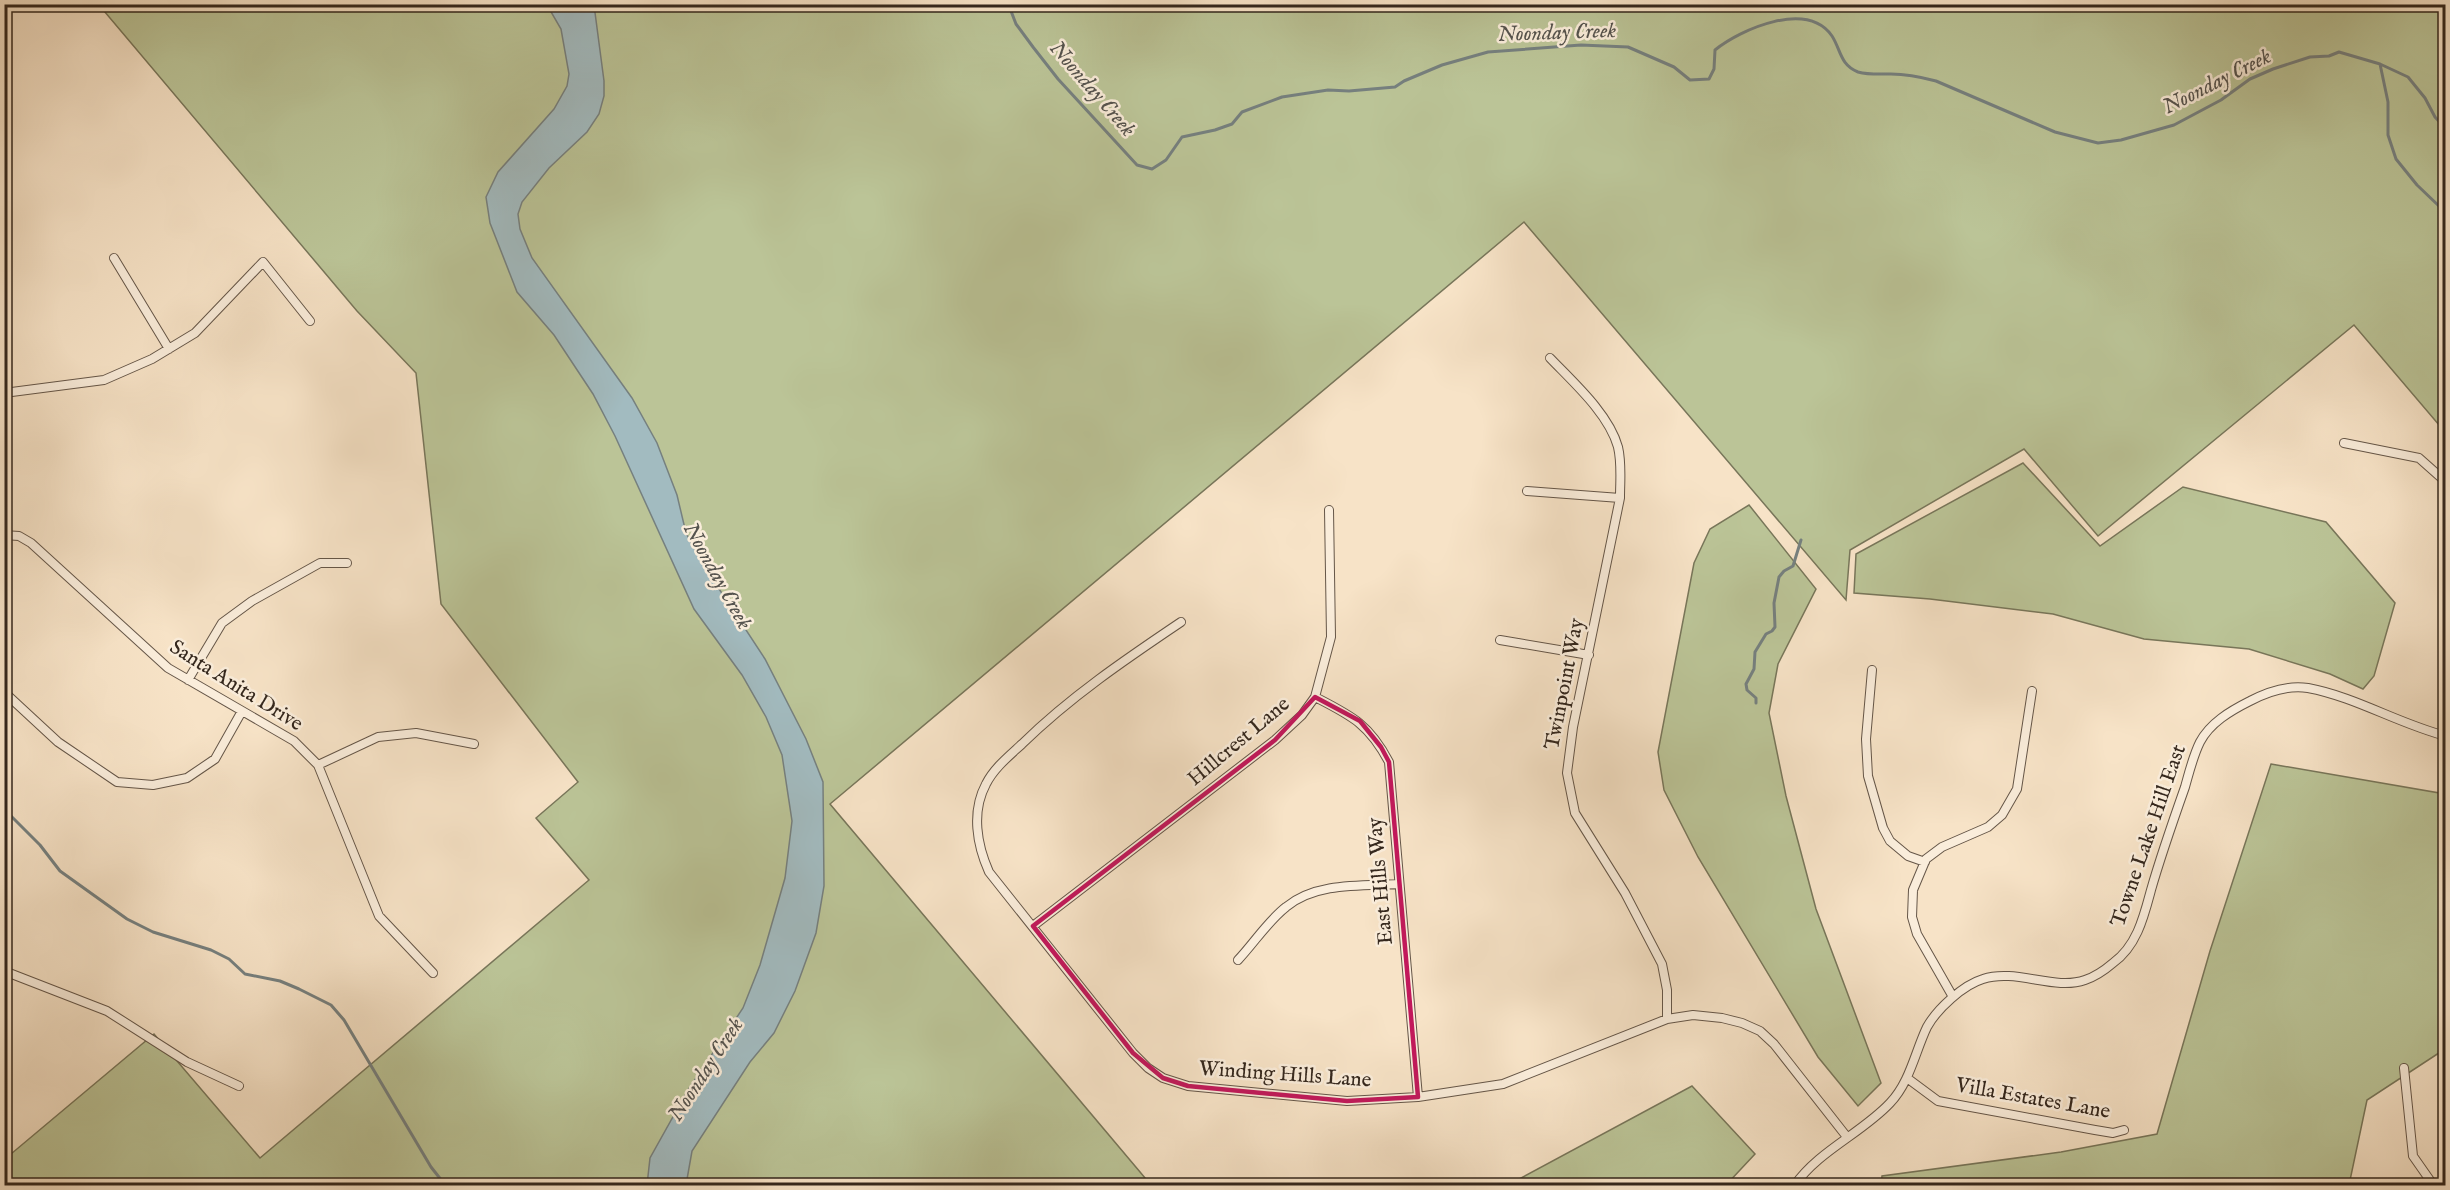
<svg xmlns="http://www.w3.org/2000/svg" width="2450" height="1190" font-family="'IM FELL English',serif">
	<rect width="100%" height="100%" fill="#f7e3c7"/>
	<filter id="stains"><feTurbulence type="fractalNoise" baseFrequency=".00333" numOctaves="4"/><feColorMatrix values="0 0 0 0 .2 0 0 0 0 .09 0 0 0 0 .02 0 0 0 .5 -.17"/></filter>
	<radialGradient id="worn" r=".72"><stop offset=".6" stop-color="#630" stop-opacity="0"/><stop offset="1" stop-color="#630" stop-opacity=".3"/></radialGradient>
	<path fill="#bbc497" stroke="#78765a" stroke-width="1.5" d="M99 5H2445V432L2354 325 2098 536 2024 449 1850 550 1846 600 1524 222 830 804 1151 1185 5 1186V1159L154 1034 260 1158 589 880 536 818 578 782 441 604 416 373 357 311Z
		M2023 463 2100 546 2183 487 2326 522 2395 603 2374 676 2363 689 2330 674 2249 649 2144 639 2053 614 1930 599 1854 593 1856 554Z
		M1749 505 1816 589 1778 664 1769 713 1786 796 1816 909 1881 1083 1858 1106 1818 1057 1698 857 1664 790 1658 752 1694 563 1710 529Z
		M2271 764 2445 794V1049L2367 1100 2349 1185 1881 1186 1882 1176 2061 1152 2157 1134 2210 951Z
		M1692 1086 1755 1154 1726 1185H1508Z"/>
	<path fill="#a2bbc0" stroke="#76807f" stroke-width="1.5" d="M547 5H594L604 81V96L599 114 587 132 549 168 522 202 518 214 520 229 532 258 632 398 657 443 677 495 686 533 704 566 765 659 806 739 823 782 824 886 816 933 795 991 774 1033 750 1062 692 1151 686 1185H647L650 1158 688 1090 743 1008 760 965 785 878 792 821 782 755 766 717 742 675 694 609 615 436 593 394 554 335 517 292 490 223 486 197 498 172 554 109 567 86 569 74 561 29Z"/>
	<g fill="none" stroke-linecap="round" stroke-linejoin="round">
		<path stroke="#76807f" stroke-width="3" d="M1013 4 1011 11 1016 24 1033 47 1058 79 1137 165 1152 169 1166 160 1182 137 1215 130 1232 124 1242 112 1282 97 1328 90 1349 91 1395 87 1404 81 1442 65 1488 52 1581 45 1628 47 1674 67 1690 80 1709 79 1714 69 1715 50C1741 29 1807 0 1832 36 1841 50 1840 65 1858 72 1869 75 1880 74 1891 74 1906 74 1921 77 1936 81L2055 132 2098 143 2121 140 2174 125 2221 100 2250 79 2273 69 2310 57 2329 56 2339 52 2380 64 2408 77 2425 98 2435 117 2446 129
			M2380 64 2388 102V135L2396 159 2417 185 2440 207 2446 209
			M1756 703V698L1747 690 1746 684 1754 669 1755 652 1766 634 1772 631 1775 627 1774 603 1779 577 1784 571 1793 566 1801 540
			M4 809 40 845 60 871 127 919 153 932 211 950 229 959 245 974 280 981 299 989 331 1005 344 1020 431 1167 446 1186"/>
		<defs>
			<path id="street" d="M114 258 169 349
				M1550 358C1573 382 1609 414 1618 447 1622 464 1620 480 1620 498L1573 727 1567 773 1575 813 1625 893 1662 964 1667 990V1019
				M4 393 104 380 152 359 195 333 263 262 310 321
				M2344 443 2419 458 2446 482
				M1527 491 1620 498
				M4 535 19 536 31 543 168 668 294 741 318 765 379 916 433 973
				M1181 622C1126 659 1070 697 1022 744 1009 756 994 768 986 784 971 812 977 845 989 872L1133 1053 1148 1068 1163 1078 1188 1086 1347 1101 1418 1097 1503 1084 1667 1019 1693 1015 1722 1018 1742 1023 1760 1031 1774 1044 1847 1137
				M1500 640 1589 655
				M1872 670 1866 739 1868 776 1883 828 1890 841 1908 856 1925 862
				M188 680 222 623 252 601 320 563H347
				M4 692 58 742 117 782 153 785 187 778 215 759 242 711
				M1315 697C1352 716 1369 724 1389 762L1418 1097
				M318 765 378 737 416 733 474 744
				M1033 926 1275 740 1302 715 1315 697 1331 637 1329 510
				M1238 960C1254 943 1268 921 1286 907 1316 882 1362 886 1399 884
				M4 971 107 1011 187 1062 239 1086
				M1953 997 1917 934 1912 917 1913 890 1926 859 1942 847 1988 827 2002 815 2017 789 2032 691
				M2404 1068 2413 1156 2434 1186
				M1907 1078 1938 1101 2095 1130 2113 1133 2124 1130
				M1794 1186C1818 1151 1862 1133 1890 1103 1910 1082 1915 1052 1927 1027 1937 1009 1963 985 1983 979 2016 968 2054 991 2085 980 2094 977 2106 969 2113 963 2137 946 2144 916 2151 890 2161 855 2173 821 2185 787 2189 773 2193 756 2200 742 2210 723 2230 711 2250 701 2267 692 2288 685 2308 688 2356 697 2399 724 2446 736"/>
		</defs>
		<use href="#street" stroke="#655648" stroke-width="10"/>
		<use href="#street" stroke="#faeddb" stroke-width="8"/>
	</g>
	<path fill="none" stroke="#c2185b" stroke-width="4.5" stroke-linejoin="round" d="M1315 697 1360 721 1381 747 1389 762 1418 1097 1347 1101 1188 1086 1163 1078 1133 1053 1033 926 1275 740Z"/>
	<g text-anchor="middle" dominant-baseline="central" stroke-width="5" stroke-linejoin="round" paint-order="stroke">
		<g font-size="21" fill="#34271d" stroke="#faeddb">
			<text transform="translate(1565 684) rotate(-79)">Twinpoint Way</text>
			<text transform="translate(236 686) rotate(32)">Santa Anita Drive</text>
			<text transform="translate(1239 742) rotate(-40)">Hillcrest Lane</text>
			<text transform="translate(2149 836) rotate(-71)">Towne Lake Hill East</text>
			<text transform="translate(1381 881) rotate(-95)">East Hills Way</text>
			<text transform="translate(1285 1075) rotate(4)">Winding Hills Lane</text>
			<text transform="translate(2033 1099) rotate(10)">Villa Estates Lane</text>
		</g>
		<g font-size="22" font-style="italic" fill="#55534e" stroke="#faeddb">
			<text transform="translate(1557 33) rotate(-2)">Noonday Creek</text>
			<text transform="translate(2217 82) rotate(-27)">Noonday Creek</text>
			<text transform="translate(1092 89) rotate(49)">Noonday Creek</text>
			<text transform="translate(717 576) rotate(61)">Noonday Creek</text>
			<text transform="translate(706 1070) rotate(-57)">Noonday Creek</text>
		</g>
	</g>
	<rect width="2450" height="1190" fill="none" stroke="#f7e3c7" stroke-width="24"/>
	<rect x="6" y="6" width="2438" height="1178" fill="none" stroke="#34271d" stroke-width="3"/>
	<rect x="12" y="12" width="2426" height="1166" fill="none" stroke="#34271d" stroke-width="1.5"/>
	<rect width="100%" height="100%" filter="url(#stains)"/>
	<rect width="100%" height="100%" fill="url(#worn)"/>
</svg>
